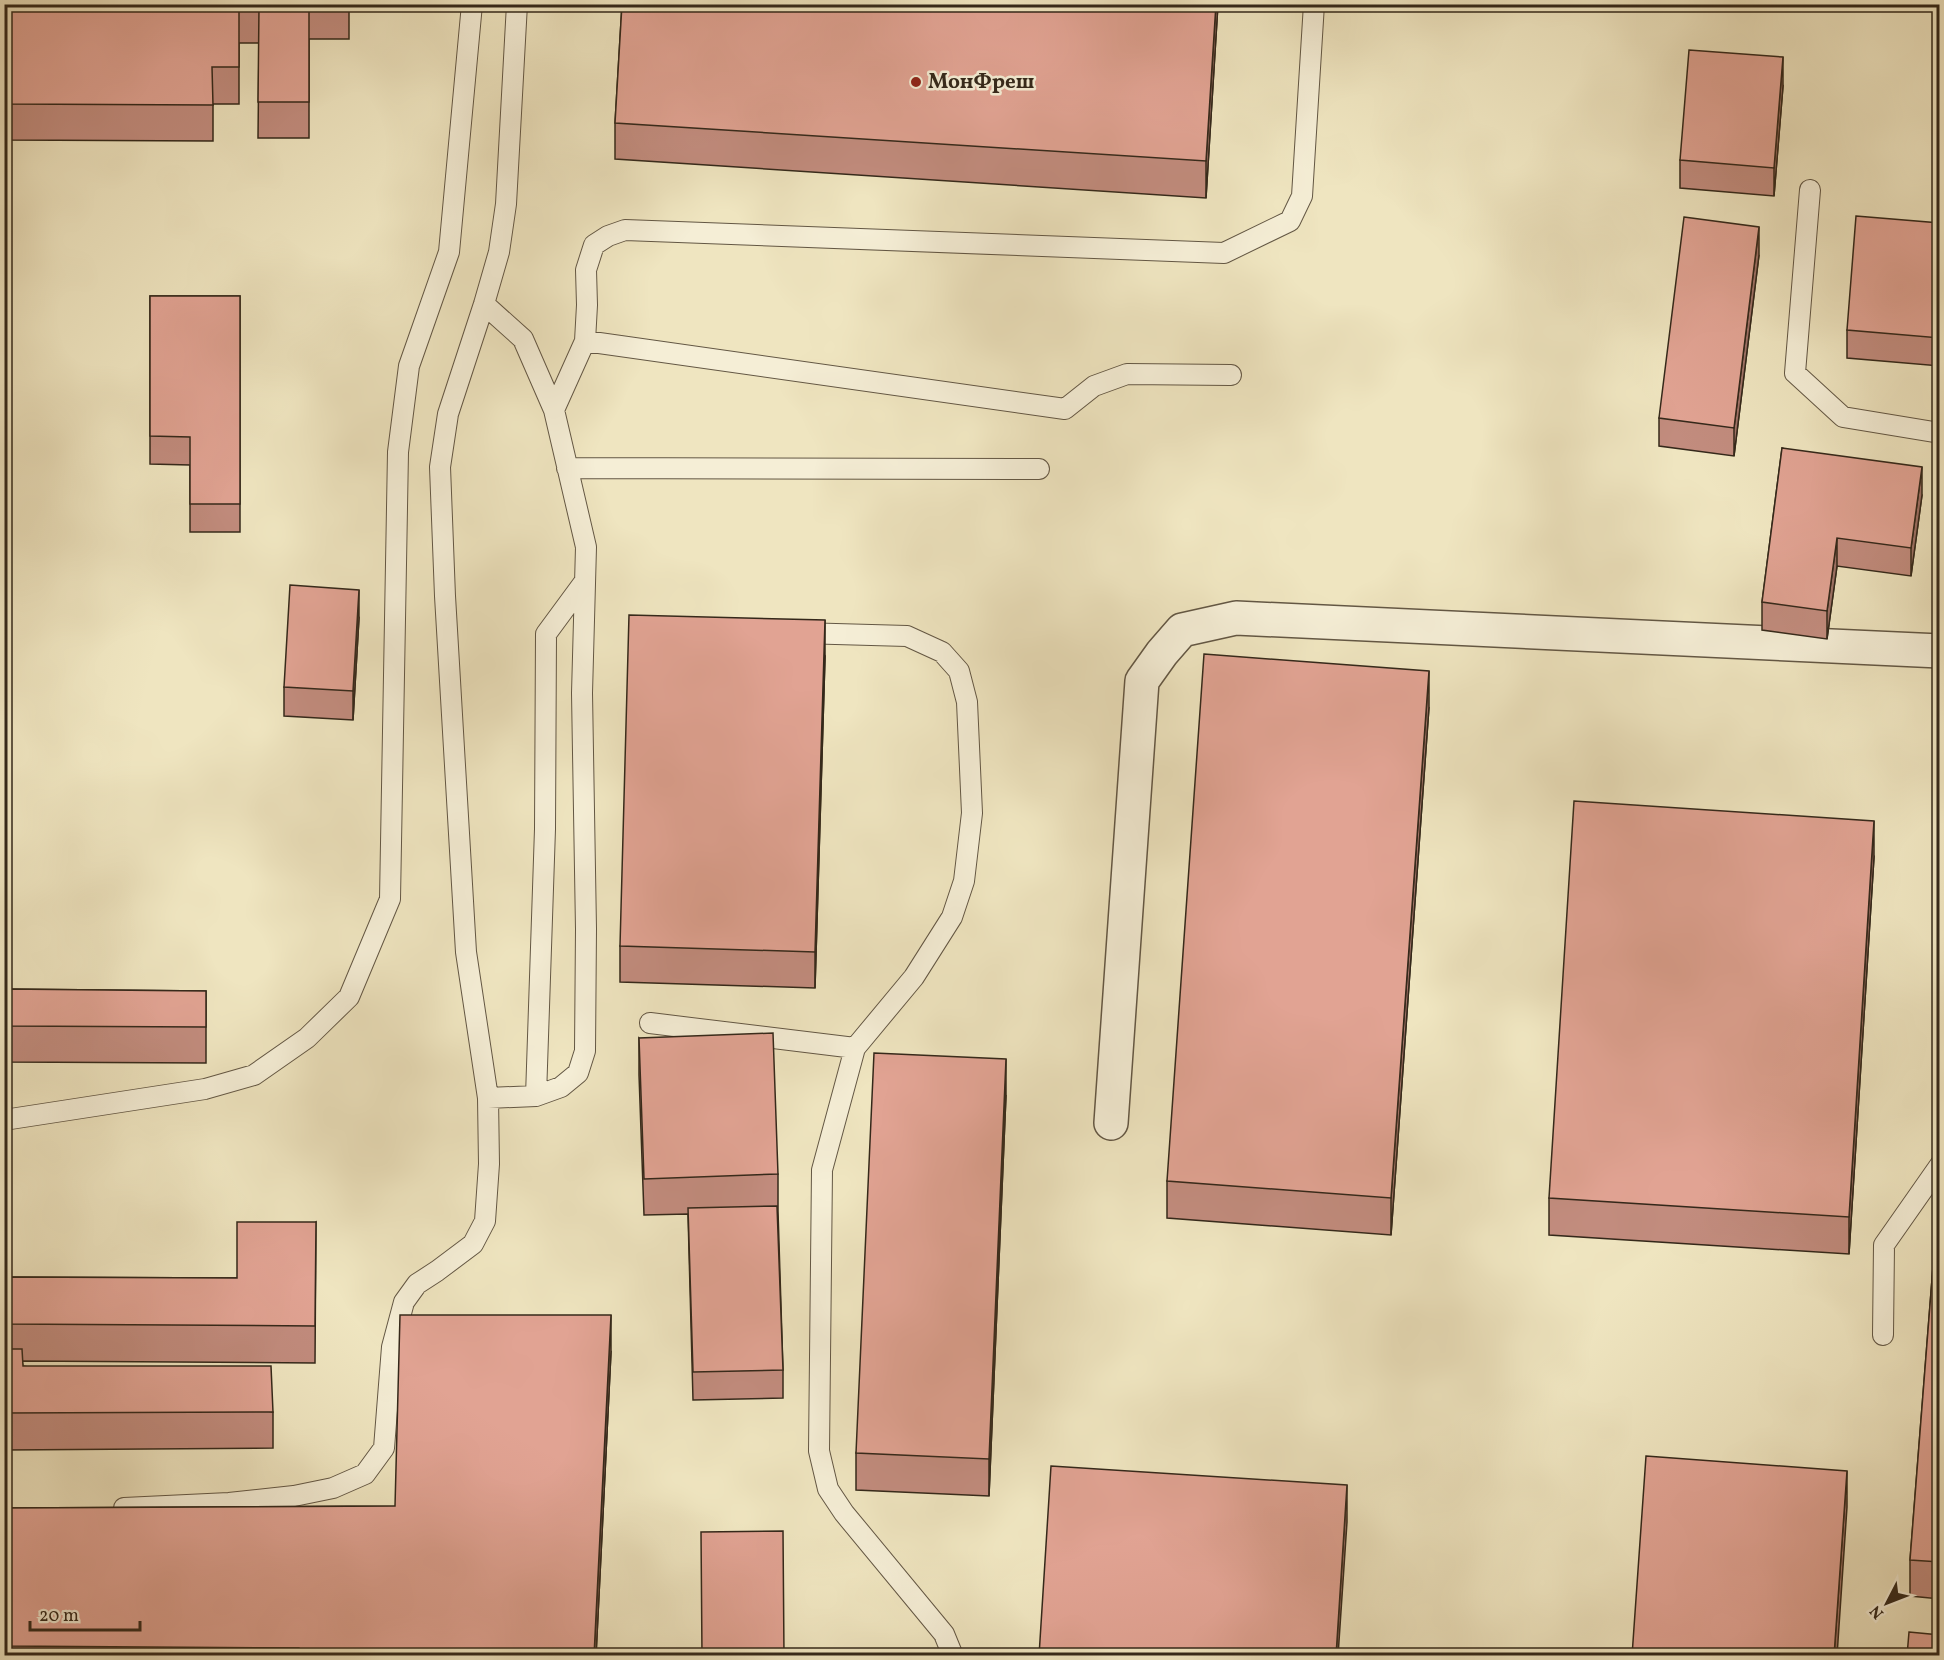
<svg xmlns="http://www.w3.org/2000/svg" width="1944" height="1660" font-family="Vollkorn,serif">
	<rect width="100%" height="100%" fill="#efe5c0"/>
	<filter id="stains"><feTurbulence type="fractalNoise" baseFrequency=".00333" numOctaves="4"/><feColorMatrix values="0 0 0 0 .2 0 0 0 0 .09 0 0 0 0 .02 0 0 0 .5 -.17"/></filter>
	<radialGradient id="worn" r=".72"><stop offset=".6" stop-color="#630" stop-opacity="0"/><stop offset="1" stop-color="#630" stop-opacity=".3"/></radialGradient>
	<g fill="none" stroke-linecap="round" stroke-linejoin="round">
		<defs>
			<path id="lane" d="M1810 190 1795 373 1843 417 1940 433
				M484 304 523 339 554 410 586 547 582 693 586 929 585 1051 578 1073 561 1087 536 1096 488 1098
				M585 341 1065 409 1094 386 1127 374 1231 375
				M554 410 585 341 587 305 586 270 594 245 608 236 625 230 1224 253 1290 221 1302 196 1314 4
				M567 468 1039 469
				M800 633 907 636 942 652 959 671 967 702 972 813 964 881 952 917 914 977 855 1048 822 1170 819 1451 828 1489 844 1513 944 1634 953 1656
				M650 1023 855 1048
				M536 1096 545 829 546 634 585 581
				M4 1120 205 1089 254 1075 307 1038 349 997 390 899 398 452 409 366 449 252 472 4
				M1883 1335 1884 1245 1940 1165
				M124 1508 229 1503 294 1496 333 1488 365 1474 384 1448 392 1347 404 1302 417 1284 437 1271 473 1244 485 1221 489 1164 488 1098 466 952 445 596 440 467 448 414 484 304 499 252 506 204 517 4"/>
			<path id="street" d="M1111 1123 1142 681 1162 653 1182 630 1236 618 1940 651"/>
		</defs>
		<use href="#lane" stroke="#635744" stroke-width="22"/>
		<use href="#street" stroke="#635744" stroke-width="36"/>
		<use href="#lane" stroke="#f5eed6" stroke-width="20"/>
		<use href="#street" stroke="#f5eed6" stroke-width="33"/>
	</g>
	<path fill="#c28c7e" stroke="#34281a" stroke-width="1.5" d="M4 4H349V39H309V138H258L259 43H239V104H213V141L4 140Z
		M622 4H1218L1206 198 615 159V123Z
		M1783 86 1774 196 1680 188V160Z
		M1940 223V366L1847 358V330Z
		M1759 255 1734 456 1659 446V418Z
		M150 296H240V532H190V465L150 464Z
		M1782 448 1922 495 1911 576 1837 566 1827 639 1762 630V602Z
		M359 618 353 720 284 716V687Z
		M825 657 815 988 620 982V946Z
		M1429 707 1391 1235 1167 1218V1181Z
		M1874 857 1849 1254 1549 1235V1198Z
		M4 989 206 991V1063L4 1062Z
		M639 1038 778 1174V1211L783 1370V1398L693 1400 688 1214 644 1215 639 1075Z
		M1006 1095 989 1496 856 1490V1453Z
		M1940 1177V1599L1910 1596V1560Z
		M316 1222 315 1363 22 1361 23 1366 273 1412V1448L4 1450V1277L237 1278Z
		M611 1352 596 1656H4V1508L395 1506Z"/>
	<path fill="#9e7267" stroke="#34281a" stroke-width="1.5" d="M1216 4H1218L1206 198V161Z
		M1783 57V86L1774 196V168Z
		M1759 227V255L1734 456V428Z
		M1922 467V495L1911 576V548Z
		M1837 538V566L1827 639V611Z
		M359 590V618L353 720V691Z
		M825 620V657L815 988V952Z
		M1429 671V707L1391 1235V1198Z
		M1874 821V857L1849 1254V1217Z
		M1006 1059V1095L989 1496V1459Z
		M611 1315V1352L596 1656H594Z
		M1847 1471V1507L1837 1656H1834Z
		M1347 1485V1522L1338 1656H1336Z"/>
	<path fill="#e1a393" stroke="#34281a" stroke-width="1.5" d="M4 4H309V102H258L259 7 239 6V67H212L213 105 4 104Z
		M622 4H1216L1206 161 615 123Z
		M1689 50 1783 57 1774 168 1680 160Z
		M1856 216 1940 223V338L1847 330Z
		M1684 217 1759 227 1734 428 1659 418Z
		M150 296H240V504H190V437L150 436Z
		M1782 448 1922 467 1911 548 1837 538 1827 611 1762 602Z
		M290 585 359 590 353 691 284 687Z
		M629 615 825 620 815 952 620 946Z
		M1204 654 1429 671 1391 1198 1167 1181Z
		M1574 801 1874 821 1849 1217 1549 1198Z
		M4 989 206 991V1027L4 1026Z
		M773 1033 778 1174 644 1179 639 1038Z
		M874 1053 1006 1059 989 1459 856 1453Z
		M1940 1177V1562L1910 1560Z
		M777 1206 783 1370 693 1372 688 1208Z
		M237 1222H316L315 1326 4 1324V1277L237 1278Z
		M400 1315H611L594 1656H301L299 1648 4 1646V1508L395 1506Z
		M4 1349H22L23 1366H271L273 1412 4 1413Z
		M1646 1456 1847 1471 1834 1656H1632Z
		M1051 1466 1347 1485 1336 1656H1039Z
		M783 1531 784 1656H702L701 1532Z
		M1909 1632 1940 1635V1656H1907Z"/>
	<circle fill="#8f2418" stroke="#f5eed6" stroke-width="2" cx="916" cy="82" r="6"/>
	<g text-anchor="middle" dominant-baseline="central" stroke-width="5" stroke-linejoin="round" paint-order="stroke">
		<g font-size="21" font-weight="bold" fill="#34281a" stroke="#f5eed6" text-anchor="start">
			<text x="928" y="82">МонФреш</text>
		</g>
	</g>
	<rect width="1944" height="1660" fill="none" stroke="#efe5c0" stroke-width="24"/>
	<rect x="6" y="6" width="1932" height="1648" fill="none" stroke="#34281a" stroke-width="3"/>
	<rect x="12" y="12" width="1920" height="1636" fill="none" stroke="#34281a" stroke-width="1.5"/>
	<g transform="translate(1887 1603) rotate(228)" stroke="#f5eed6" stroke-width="4.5" paint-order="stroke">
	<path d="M0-4.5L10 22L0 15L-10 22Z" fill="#34281a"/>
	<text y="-9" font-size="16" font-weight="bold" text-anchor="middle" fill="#34281a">N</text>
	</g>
	<path d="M30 1621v9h110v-9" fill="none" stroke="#34281a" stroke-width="3"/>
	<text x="39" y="1621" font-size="18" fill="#34281a" stroke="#f5eed6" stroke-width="4.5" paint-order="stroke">20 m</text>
	<rect width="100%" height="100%" filter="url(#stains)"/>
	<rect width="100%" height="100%" fill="url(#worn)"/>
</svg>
